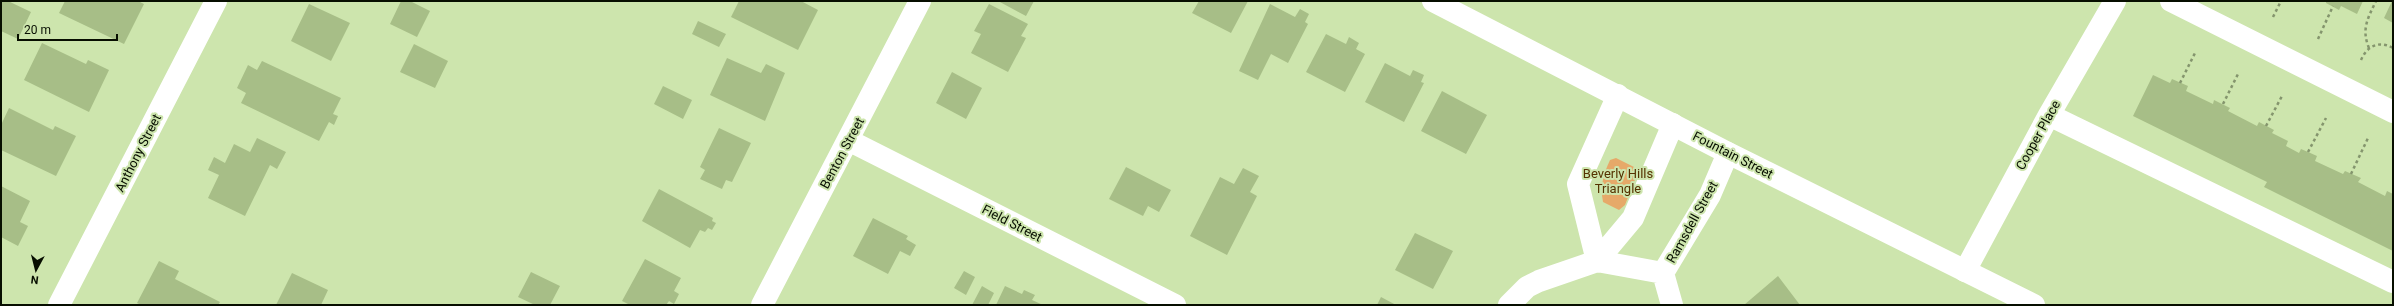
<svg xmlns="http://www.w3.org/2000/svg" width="2394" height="306" font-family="Roboto,sans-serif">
	<rect width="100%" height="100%" fill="#cde5ad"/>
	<path fill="#e6a969" d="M1616 158 1636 168 1638 172 1625 205 1619 210 1603 202C1600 186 1603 175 1610 160Z"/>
	<path fill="#a7be87" d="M1 1H8L31 12 18 39 1 31Z
		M65 1H138L144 4 124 44 59 13Z
		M401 1H410L430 11 417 37 390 24Z
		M739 1H801L818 10 798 50 731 17Z
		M998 1H1034L1026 16Z
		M1199 1H1248L1231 33 1192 13Z
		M2326 1H2363L2357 14 2341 6 2339 10 2326 3Z
		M2392 1H2393V23L2384 18Z
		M309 4 350 23 331 61 291 41Z
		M989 4 1028 24 1021 36 1026 38 1008 72 971 53 981 34 974 31Z
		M1270 4 1295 17 1300 9 1309 14 1305 22 1308 24 1288 63 1271 54 1258 80 1239 71Z
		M698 21 726 34 719 47 692 34Z
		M1326 34 1346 44 1349 37 1359 43 1356 49 1365 54 1345 92 1306 72Z
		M42 43 86 64 88 60 109 70 89 112 24 80Z
		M414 44 448 61 435 88 400 72Z
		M727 58 761 73 766 64 785 73 765 121 710 95Z
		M262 61 341 98 333 114 338 116 334 125 329 122 319 141 241 103 246 93 237 88 248 65 257 70Z
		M1385 63 1410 76 1413 70 1424 75 1421 82 1424 83 1404 122 1365 102Z
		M952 72 982 88 966 119 936 103Z
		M2153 75 2170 83 2172 79 2188 86 2186 91 2213 104 2214 100 2230 108 2228 111 2257 126 2259 122 2274 130 2272 133 2288 141 2286 146 2299 153 2301 149 2308 152 2317 156 2315 161 2343 174 2345 171 2361 178 2358 182 2385 196 2387 191 2393 194V251L2264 187 2267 182 2133 116Z
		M663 86 692 100 683 119 654 104Z
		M1442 91 1487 115 1466 154 1421 131Z
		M9 108 53 130 55 126 76 136 56 176 1 150V125Z
		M719 128 751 143 732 182 726 180 722 189 700 179 705 170 700 167Z
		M257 138 286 152 277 169 270 165 245 216 208 198 219 175 208 170 214 157 225 163 234 144 250 152Z
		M1126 167 1171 190 1159 212 1148 206 1143 216 1109 199Z
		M1243 168 1259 176 1250 192 1257 196 1227 255 1190 236 1220 177 1234 184Z
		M1 186 30 201 20 222 28 226 18 246 1 237Z
		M659 189 713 218 712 221 716 223 712 230 708 228 705 232 700 230 690 248 642 221Z
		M873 218 908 236 906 239 916 245 910 256 900 251 888 274 853 256Z
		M1415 233 1453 251 1433 289 1395 270Z
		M645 259 681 278 674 291 679 294 674 304 669 301 666 305H630L622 301Z
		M159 261 179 271 175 279 220 302 218 305H141L137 303Z
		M964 271 975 277 966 295 954 288Z
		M531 272 560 286 550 305H535L518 297Z
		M292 273 328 290 321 305H276Z
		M1778 276 1800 305H1744Z
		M982 286 994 293 988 305H972Z
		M1005 286 1022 294 1024 290 1035 295 1032 300 1043 305H996Z
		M1381 297 1396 305H1377Z"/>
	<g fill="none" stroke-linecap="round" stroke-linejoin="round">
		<path stroke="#84956d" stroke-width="2.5" stroke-dasharray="3 3" stroke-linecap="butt" d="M2273 17 2281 1
			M2318 39 2333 6
			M2369 48C2361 29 2368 18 2376 1
			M2361 60C2367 46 2379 40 2393 48
			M2180 83 2195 53
			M2223 104 2238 74
			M2266 126 2282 96
			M2308 152 2326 118
			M2351 174 2368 138"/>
		<path stroke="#fff" stroke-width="22" d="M2171 1 2393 112
			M2049 115 2393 282
			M848 140 1175 305
			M1597 261 1578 184 1618 95
			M1597 261 1633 218 1673 124
			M1965 271 2049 115 2115 1
			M1663 273 1710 195 1728 153
			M1663 273 1672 305
			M59 305 216 1
			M762 305 920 1
			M1509 305 1527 287 1539 281 1597 261 1663 273"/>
		<path stroke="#fff" stroke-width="22" d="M1433 1 1728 153 2034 305"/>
	</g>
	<g text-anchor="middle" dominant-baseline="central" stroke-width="4" stroke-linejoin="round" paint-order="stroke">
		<g font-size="13" fill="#070e00" stroke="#cde5ad">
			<text transform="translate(2038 135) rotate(-61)">Cooper Place</text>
			<text transform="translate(138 153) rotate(-63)">Anthony Street</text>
			<text transform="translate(842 153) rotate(-62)">Benton Street</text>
			<text transform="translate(1733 155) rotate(27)">Fountain Street</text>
			<text transform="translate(1692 222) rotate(-61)">Ramsdell Street</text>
			<text transform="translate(1012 223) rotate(27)">Field Street</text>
		</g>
		<g font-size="13" fill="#553201" stroke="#cde5ad">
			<text x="1618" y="173">Beverly Hills<tspan x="1618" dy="15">Triangle</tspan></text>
		</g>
	</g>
	<rect width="2394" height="306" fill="none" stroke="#070e00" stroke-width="4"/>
	<g transform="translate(36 270) rotate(187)" stroke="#cde5ad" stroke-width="3" paint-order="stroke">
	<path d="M0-3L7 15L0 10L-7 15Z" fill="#070e00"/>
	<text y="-6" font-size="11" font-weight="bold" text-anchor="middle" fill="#070e00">N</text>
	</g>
	<path d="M18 34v6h99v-6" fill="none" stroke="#070e00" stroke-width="2"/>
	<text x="24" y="34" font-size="12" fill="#070e00" stroke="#cde5ad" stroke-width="3" paint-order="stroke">20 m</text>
</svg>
